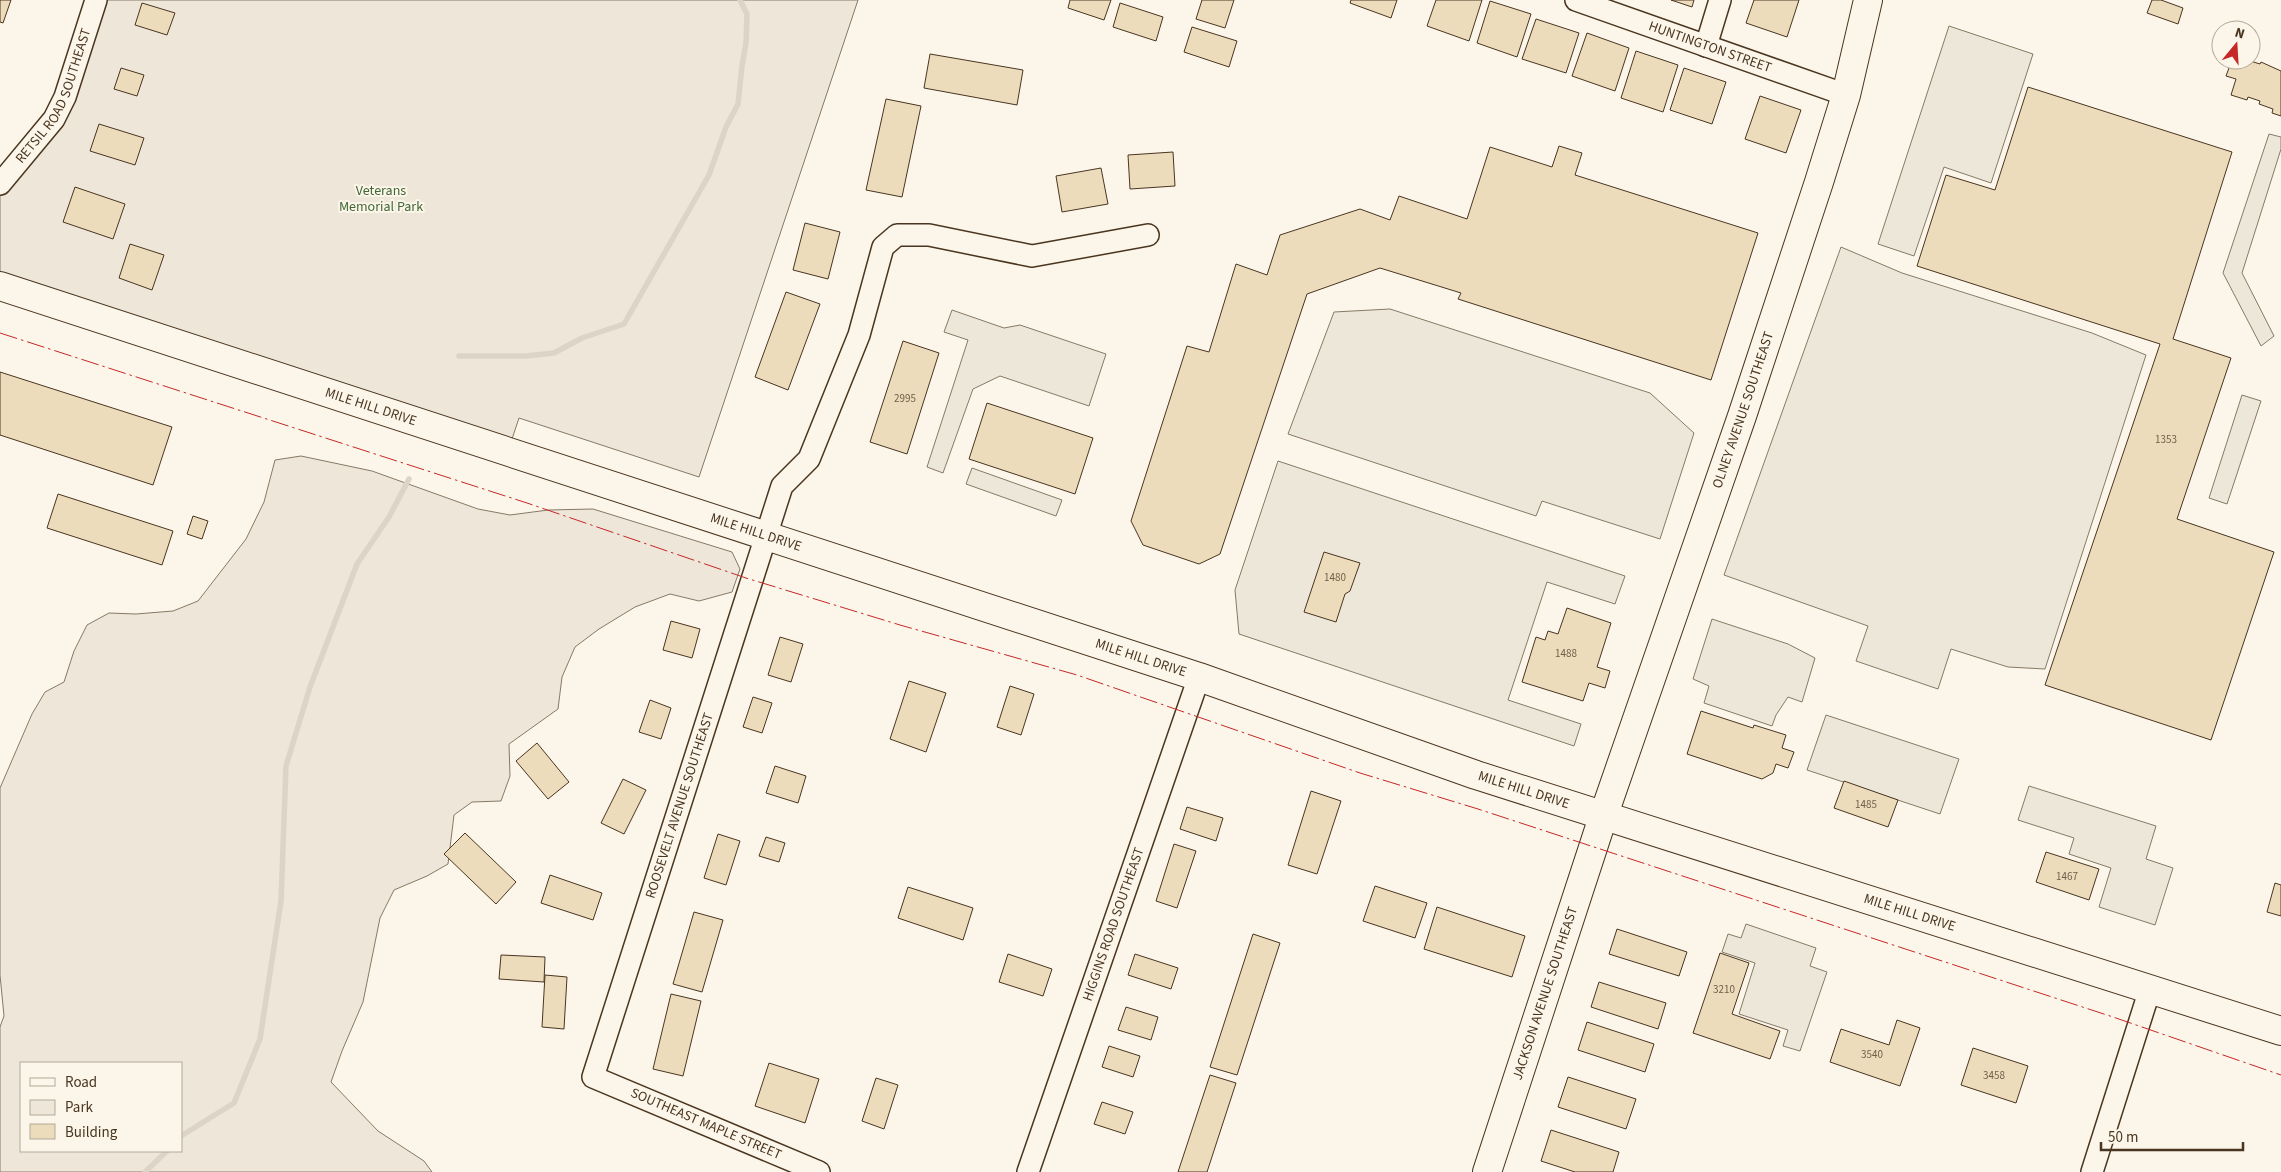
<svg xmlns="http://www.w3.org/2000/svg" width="2281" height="1172" font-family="'Source Sans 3',sans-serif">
	<rect width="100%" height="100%" fill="#fbf6e9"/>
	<path fill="#ede6d9" stroke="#887966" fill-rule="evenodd" d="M96 0H858L699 477 519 418 508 451 0 286V184L40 137Z
		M301 456 372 471 478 509 510 515 548 510 593 509 732 552 740 569 732 592 699 601 670 594 635 607 599 629 575 647 562 677 558 709 509 744 510 776 501 801 472 802 454 815 448 864 427 876 394 890 380 918 363 1002 342 1051 331 1082 378 1131 424 1161 432 1172H0V1027L4 1016 0 975V788L32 714 45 692 64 682 74 651 87 625 109 613 136 614 173 611 198 601 246 539 264 502 275 460ZM21 1063H181V1151H21Z"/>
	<path fill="#ede7d9" stroke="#887966" d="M1949 26 2033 54 1991 183 1944 167 1914 256 1878 244Z
		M2269 134 2281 137V149L2242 273 2274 336 2261 346 2223 273Z
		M1841 247 1902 273 2092 333 2146 355 2045 669 2008 667 1951 649 1938 689 1856 661 1868 626 1724 575Z
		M1390 309 1650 393 1694 433 1660 539 1542 501 1536 516 1288 434 1334 312Z
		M952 310 1004 328 1020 325 1106 354 1089 406 1000 376 973 389 943 473 927 467 968 340 944 332Z
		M2242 395 2261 401 2227 504 2209 498Z
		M1278 461 1625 576 1615 604 1547 582 1508 700 1581 724 1574 746 1239 634 1235 590Z
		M972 468 1062 500 1056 516 966 484Z
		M1712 619 1788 644 1815 658 1802 702 1788 697 1776 715 1772 726 1704 703 1709 686 1693 679Z
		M1826 715 1959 759 1940 814 1807 770Z
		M2029 786 2156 826 2146 859 2173 868 2155 925 2099 907 2111 868 2069 854 2074 838 2018 820Z
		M1746 924 1816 948 1810 966 1827 972 1800 1051 1783 1046 1788 1030 1739 1014 1755 963 1722 952 1728 934 1741 938Z"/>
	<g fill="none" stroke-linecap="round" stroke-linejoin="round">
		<path stroke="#dcd4c6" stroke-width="5.5" d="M459 356H526L554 353 582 338 624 324 709 175 726 127 738 104 742 66 746 43 747 14 740 0
			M181 1136 234 1103 260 1039 281 901 286 766 310 687 357 564 389 517 409 479
			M145 1172 167 1151"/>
	</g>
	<path fill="#ecdcbc" stroke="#4a3520" d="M0 0H11L3 23 0 22Z
		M1070 0H1111L1104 20 1068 8Z
		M1202 0H1234L1225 28 1196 19Z
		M1351 0H1397L1391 18 1350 3Z
		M1436 0H1482L1469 41 1427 26Z
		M1671 0H1694L1692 7Z
		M1754 0H1799L1787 37 1746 23Z
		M2152 0H2161L2183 8 2178 24 2147 13Z
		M1490 1 1531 14 1517 57 1477 43Z
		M142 3 175 13 167 35 135 25Z
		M1120 3 1163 17 1156 41 1113 27Z
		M1536 19 1579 33 1566 73 1522 59Z
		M1192 27 1237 41 1229 67 1184 52Z
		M1587 33 1629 48 1615 91 1572 76Z
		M1636 51 1678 65 1663 112 1621 98Z
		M930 54 1023 70 1017 105 924 88Z
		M2232 60H2247L2260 64 2261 62 2281 71V116L2272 113 2273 109 2259 104 2260 101 2248 97 2247 100 2231 95 2236 79 2226 76Z
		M121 68 144 75 137 96 114 89Z
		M1684 68 1726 82 1712 124 1670 110Z
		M2028 87 2232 152 2173 339 2231 358 2177 519 2274 552 2211 740 2045 685 2160 344 1917 266 1946 175 1995 190Z
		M1760 96 1801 110 1786 153 1745 139Z
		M886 99 921 106 902 197 866 190Z
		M99 124 144 138 135 165 90 151Z
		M1559 146 1582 153 1575 175 1758 233 1711 380 1458 299 1461 293 1380 268 1307 294 1220 554 1199 564 1143 545 1131 521 1187 346 1209 352 1236 264 1267 275 1280 235 1360 209 1390 220 1399 196 1467 219 1490 147 1552 167Z
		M1173 152 1175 186 1130 189 1128 155Z
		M1101 168 1108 204 1062 212 1056 176Z
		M75 187 125 204 113 239 63 222Z
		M805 223 840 232 828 279 793 270Z
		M130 244 164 255 152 290 119 278Z
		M786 292 820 304 788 390 755 377Z
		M903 341 939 353 907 454 870 442Z
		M0 372 172 427 153 485 0 435Z
		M987 403 1093 438 1075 494 969 459Z
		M58 494 173 531 162 565 47 528Z
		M193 516 208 521 202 539 187 534Z
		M1324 552 1360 563 1350 591 1345 594 1336 622 1304 612Z
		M1567 608 1611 623 1597 667 1610 671 1605 688 1589 683 1583 701 1522 682 1536 637 1545 640 1548 631 1558 634Z
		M671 621 700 629 692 658 663 650Z
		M780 637 803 644 791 682 768 675Z
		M909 681 946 693 926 752 890 739Z
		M1010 686 1034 694 1021 735 997 727Z
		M753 697 772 703 762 733 743 727Z
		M650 700 671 708 661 739 639 732Z
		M1701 711 1753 728 1754 725 1786 735 1782 748 1794 752 1788 768 1776 764 1773 773 1762 779 1687 754Z
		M537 743 569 782 548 799 516 761Z
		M775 766 806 776 798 803 766 793Z
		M623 779 646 790 624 834 601 823Z
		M1844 781 1898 800 1888 827 1834 808Z
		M1311 791 1341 801 1317 874 1288 865Z
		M1187 807 1223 818 1216 841 1180 829Z
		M465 833 516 882 496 904 444 854Z
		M718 834 740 841 726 885 704 878Z
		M766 837 785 843 779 862 759 856Z
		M1174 844 1196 851 1177 908 1156 901Z
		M2046 852 2099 869 2089 900 2036 882Z
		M550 875 602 893 593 920 541 903Z
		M2275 883 2281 885V916L2267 912Z
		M1375 886 1427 903 1415 938 1363 921Z
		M908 887 973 908 963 940 898 918Z
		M1437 907 1525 936 1512 977 1424 949Z
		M694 912 723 920 702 992 673 984Z
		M1617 929 1687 952 1679 976 1609 954Z
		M1253 934 1280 943 1237 1075 1210 1067Z
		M1720 953 1749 963 1732 1014 1780 1031 1770 1059 1693 1033Z
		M1008 954 1052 969 1043 996 999 982Z
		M1135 954 1178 968 1171 989 1128 975Z
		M501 955 545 957 544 982 499 979Z
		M545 975 567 977 564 1029 542 1027Z
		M1599 982 1666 1003 1658 1029 1591 1007Z
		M671 994 701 1001 683 1076 653 1069Z
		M1126 1007 1158 1017 1151 1040 1118 1030Z
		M1897 1020 1920 1028 1900 1086 1830 1062 1841 1029 1889 1045Z
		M1587 1022 1654 1044 1645 1072 1578 1050Z
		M1109 1046 1140 1056 1133 1077 1102 1067Z
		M1973 1048 2028 1066 2016 1103 1961 1085Z
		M769 1063 819 1079 805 1123 755 1106Z
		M1210 1075 1236 1083 1207 1172H1178Z
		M1568 1077 1636 1099 1626 1129 1558 1107Z
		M876 1078 898 1085 884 1129 862 1121Z
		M1102 1102 1133 1112 1125 1134 1094 1124Z
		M1551 1130 1619 1152 1613 1172H1575L1541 1161Z"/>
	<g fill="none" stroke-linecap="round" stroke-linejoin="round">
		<defs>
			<g id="minor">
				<path id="s1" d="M1576 0 1846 95"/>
				<path d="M1706 46 1720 0"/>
				<path id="s2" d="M0 184 54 119 65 97 96 0"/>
				<path id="s3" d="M819 1172 593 1077 782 486 809 459 859 335 883 247 897 235H929L1032 256 1148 235"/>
				<path id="s4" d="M1028 1172 1199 677"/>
				<path d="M2092 1172 2150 989"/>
			</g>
			<g id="major">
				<path id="s5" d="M0 286 1199 677 1476 775 2281 1031"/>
				<path id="s6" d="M1487 1172 1603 817 1742 416 1819 182 1846 95 1868 0"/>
			</g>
		</defs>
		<use href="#minor" stroke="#4a3520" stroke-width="24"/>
		<use href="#major" stroke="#4a3520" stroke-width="30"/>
		<use href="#minor" stroke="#fbf6e9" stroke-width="21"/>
		<use href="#major" stroke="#fbf6e9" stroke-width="28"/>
		<path stroke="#c62828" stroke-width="1" stroke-dasharray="18 4 2.5 4" stroke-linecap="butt" d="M0 333 527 503 746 578 900 625 1077 675 1360 773 1478 809 2113 1017 2281 1075"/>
	</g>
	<g text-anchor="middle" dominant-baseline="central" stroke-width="4" stroke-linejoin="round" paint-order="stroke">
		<g font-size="11" fill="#725f47">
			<text x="905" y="398">2995</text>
			<text x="2166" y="439">1353</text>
			<text x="1335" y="577">1480</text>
			<text x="1566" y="653">1488</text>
			<text x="1866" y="804">1485</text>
			<text x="2067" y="876">1467</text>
			<text x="1724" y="989">3210</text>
			<text x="1872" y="1054">3540</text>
			<text x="1994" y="1075">3458</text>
		</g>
		<g font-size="14" fill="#4a3520" stroke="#fbf6e9">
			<text stroke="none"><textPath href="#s1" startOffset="142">HUNTINGTON STREET</textPath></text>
			<text stroke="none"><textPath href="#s2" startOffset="105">RETSIL ROAD SOUTHEAST</textPath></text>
			<text stroke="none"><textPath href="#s5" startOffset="390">MILE HILL DRIVE</textPath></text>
			<text stroke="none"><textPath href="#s6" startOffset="804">OLNEY AVENUE SOUTHEAST</textPath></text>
			<text stroke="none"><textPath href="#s5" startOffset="795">MILE HILL DRIVE</textPath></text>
			<text stroke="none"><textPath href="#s5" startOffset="1200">MILE HILL DRIVE</textPath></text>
			<text stroke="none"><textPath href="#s5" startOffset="1605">MILE HILL DRIVE</textPath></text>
			<text stroke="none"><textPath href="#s3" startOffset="530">ROOSEVELT AVENUE SOUTHEAST</textPath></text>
			<text stroke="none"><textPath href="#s5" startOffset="2010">MILE HILL DRIVE</textPath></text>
			<text stroke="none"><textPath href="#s4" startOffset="262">HIGGINS ROAD SOUTHEAST</textPath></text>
			<text stroke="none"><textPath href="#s6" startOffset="188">JACKSON AVENUE SOUTHEAST</textPath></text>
			<text transform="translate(706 1124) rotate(23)">SOUTHEAST MAPLE STREET</text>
		</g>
		<g font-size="14" fill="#436837" stroke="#fbf6e9">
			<text x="381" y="191">Veterans<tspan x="381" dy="16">Memorial Park</tspan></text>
		</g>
	</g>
	<rect x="20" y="1062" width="162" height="90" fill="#fbf6e9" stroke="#b4a999"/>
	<rect x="30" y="1078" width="25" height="8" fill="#fbf6e9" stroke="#b4a999"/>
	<text x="65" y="1087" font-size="15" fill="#4a3520">Road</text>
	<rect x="30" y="1100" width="25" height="15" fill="#ede6d9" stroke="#b4a999"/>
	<text x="65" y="1112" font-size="15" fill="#4a3520">Park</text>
	<rect x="30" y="1124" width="25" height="15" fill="#ecdcbc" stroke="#b4a999"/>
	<text x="65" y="1137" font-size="15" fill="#4a3520">Building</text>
	<g transform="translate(2236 45) rotate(18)"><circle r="24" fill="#fbf6e9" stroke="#b4a999"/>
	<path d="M0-4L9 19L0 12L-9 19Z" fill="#c62828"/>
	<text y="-8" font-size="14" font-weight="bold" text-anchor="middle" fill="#4a3520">N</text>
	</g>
	<path d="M2101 1142v8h142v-8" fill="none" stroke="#4a3520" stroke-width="2.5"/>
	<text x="2108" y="1142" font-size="15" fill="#4a3520" stroke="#fbf6e9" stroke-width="4" paint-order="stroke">50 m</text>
</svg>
